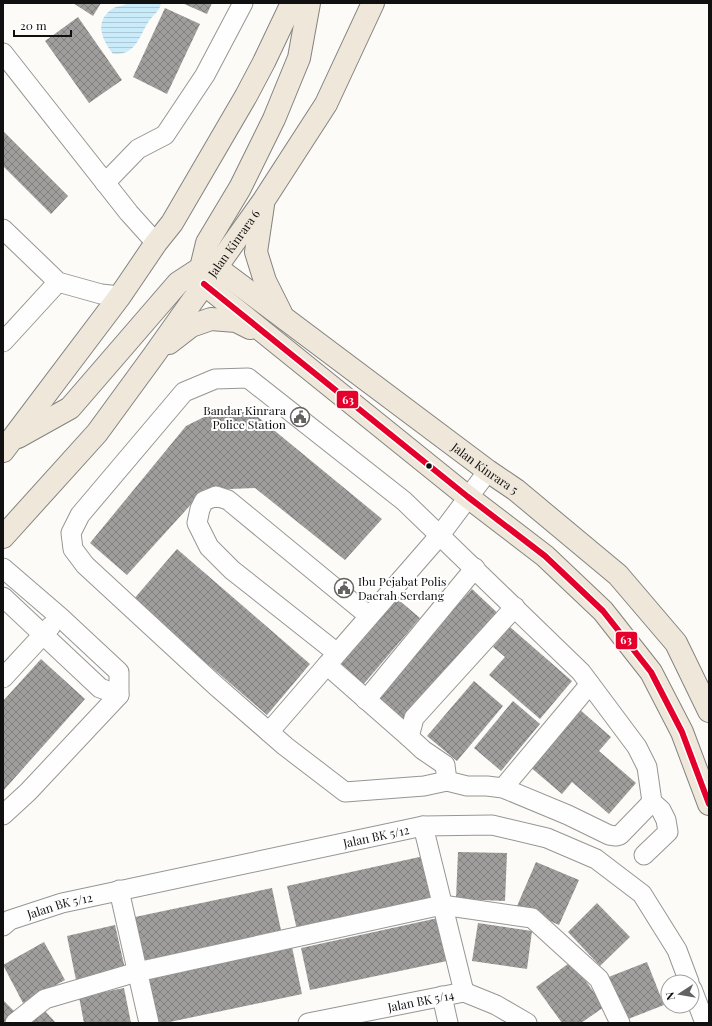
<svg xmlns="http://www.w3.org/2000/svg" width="712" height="1026" font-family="'Playfair Display',serif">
	<defs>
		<pattern id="water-rules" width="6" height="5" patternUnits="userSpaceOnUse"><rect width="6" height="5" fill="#caebf9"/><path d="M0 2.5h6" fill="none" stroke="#acc8d4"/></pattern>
		<pattern id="building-cross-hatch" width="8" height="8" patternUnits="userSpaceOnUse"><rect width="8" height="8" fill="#a09e9c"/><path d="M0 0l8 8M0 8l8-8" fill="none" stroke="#817f7e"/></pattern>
	</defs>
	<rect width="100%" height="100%" fill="#fcfbf7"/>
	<path fill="url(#water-rules)" d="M130 3H161C160 11 154 14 149 21 139 36 136 56 113 54 103 41 93 22 112 9 117 6 125 5 130 3Z"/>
	<path fill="url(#building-cross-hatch)" d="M73 3H101L93 16Z
		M182 3H212L207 14Z
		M165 8 200 24 167 94 133 77Z
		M78 17 122 80 89 103 45 41Z
		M3 131 68 196 51 214 3 166Z
		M228 411 253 413 382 519 345 560 255 488 204 490 127 575 90 543 186 426 210 414Z
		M177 549 310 664 267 715 133 600Z
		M472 589 502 617 404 725 374 698Z
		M394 596 420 618 362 686 336 664Z
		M510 627 572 681 540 719 489 675 505 657 493 647Z
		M41 659 85 699 3 791V701Z
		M474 681 503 706 457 761 427 736Z
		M513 701 540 724 501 771 474 748Z
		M578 708 611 737 599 751 636 783 609 814 572 782 562 794 529 766Z
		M458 852 507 853 505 901 456 899Z
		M424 856 433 900 297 930 287 886Z
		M536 862 579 880 559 925 517 906Z
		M272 888 282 935 145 965 135 917Z
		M597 903 630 937 600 966 568 932Z
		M438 918 447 961 310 990 301 948Z
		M478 923 532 931 527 969 472 961Z
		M115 925 125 969 76 980 67 936Z
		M44 942 65 980 23 1003 3 965Z
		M292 947 302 994 165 1023H156L147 977Z
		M572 961 604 1007 581 1023H562L536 987Z
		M647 962 664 1005 623 1021 606 978Z
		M124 988 131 1023H84L79 997Z
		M3 1000 16 1013 6 1023H3Z
		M45 1011 56 1023H31Z"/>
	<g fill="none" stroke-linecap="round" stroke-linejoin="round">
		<defs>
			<g id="minor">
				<path d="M3 53 129 213 156 243"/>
				<path d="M105 183 138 149 165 135 205 75 243 3"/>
				<path d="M3 229 58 282 101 294 120 296"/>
				<path d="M3 342 58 282"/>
				<path d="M3 568 60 617 119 672V695L28 792 3 815"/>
				<path d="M3 597 100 688 119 695"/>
				<path d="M515 607 414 718 409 737 423 750 445 765 447 781 424 786 345 792 285 746 215 685 85 565 73 549 71 533 80 515 184 392 215 379 248 378 404 501 581 672 637 747 647 767 652 802 661 810 666 820 668 832 644 855"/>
				<path d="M337 653 232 570 209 547 197 523 200 509 204 501 216 496 228 500 369 616"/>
				<path d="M327 665 440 535 488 471"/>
				<path d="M3 678 51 626"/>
				<path d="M366 700 475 568"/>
				<path d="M269 732 327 665 409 737"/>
				<path d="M447 781 467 786H487L503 788 568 815 609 835 616 836 620 835 652 802"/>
				<path d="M503 788 590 684"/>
				<path d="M423 826 464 992"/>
				<path d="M119 890 149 1023"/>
				<path id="s1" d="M3 926 10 920 62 903 423 826 492 825 547 838 596 859 642 894 677 950 689 982"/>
				<path d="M692 989 705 1023"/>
				<path d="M442 996 448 1023"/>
				<path d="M15 1023 45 999 137 972 442 905 532 918 599 979 620 1023"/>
				<path id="s2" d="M308 1023 464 992 496 1005 527 1023"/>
			</g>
			<g id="major">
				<path d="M263 205 256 252 265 281 281 313"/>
				<path id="s3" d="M216 267 488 471 516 490 618 575 676 643 709 711"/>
				<path d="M204 284 468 497 545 556 603 611 651 672 682 732 709 804"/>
				<path d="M204 284 201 268 207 243 240 188 274 119 299 58 309 3"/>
				<path d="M169 343 191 326 211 319 236 321 250 328"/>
				<path d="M18 437 70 408 178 283 201 268 215 267"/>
				<path d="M3 451 120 296 156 243 172 223 246 96 264 62 292 3"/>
				<path id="s4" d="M3 537 97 433 154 355 264 200 326 104 373 3"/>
			</g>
		</defs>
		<use href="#minor" stroke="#969694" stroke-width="21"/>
		<use href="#major" stroke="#848381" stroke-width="24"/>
		<use href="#minor" stroke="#fffefe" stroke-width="19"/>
		<use href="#major" stroke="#eee7da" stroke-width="22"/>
		<defs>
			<path id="bus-1" d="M204 284 468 497 545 556 603 611 651 672 682 732 709 804"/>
		</defs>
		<use href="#bus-1" stroke="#fff" stroke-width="9"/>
		<use href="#bus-1" stroke="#e4002b" stroke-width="6"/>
	</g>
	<defs>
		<symbol id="civic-ring" viewBox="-11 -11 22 22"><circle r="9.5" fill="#fff" stroke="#636261" stroke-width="1.5"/><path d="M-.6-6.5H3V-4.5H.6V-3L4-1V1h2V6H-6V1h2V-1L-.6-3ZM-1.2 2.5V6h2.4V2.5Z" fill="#636261"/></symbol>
	</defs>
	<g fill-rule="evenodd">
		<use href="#civic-ring" x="289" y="406" width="22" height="22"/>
		<use href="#civic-ring" x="333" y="577" width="22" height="22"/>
	</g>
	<circle fill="#101010" stroke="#fff" stroke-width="1.5" cx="429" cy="466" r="3.5"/>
	<g text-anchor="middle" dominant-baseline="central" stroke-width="4" stroke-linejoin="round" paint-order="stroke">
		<g font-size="12" fill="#101010" stroke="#fff">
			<text stroke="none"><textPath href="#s4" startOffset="374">Jalan Kinrara 6</textPath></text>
			<text stroke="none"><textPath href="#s3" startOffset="336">Jalan Kinrara 5</textPath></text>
			<text stroke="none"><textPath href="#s1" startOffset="385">Jalan BK 5/12</textPath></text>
			<text stroke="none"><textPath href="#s1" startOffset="61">Jalan BK 5/12</textPath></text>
			<text stroke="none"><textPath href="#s2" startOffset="115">Jalan BK 5/14</textPath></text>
		</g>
		<g font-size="12" fill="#101010" stroke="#fff" text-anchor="end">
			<text x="286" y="410">Bandar Kinrara<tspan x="286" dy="14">Police Station</tspan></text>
			<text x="358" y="581" text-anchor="start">Ibu Pejabat Polis<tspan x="358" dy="14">Daerah Serdang</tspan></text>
		</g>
	</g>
	<g stroke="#fff" stroke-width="1.5">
		<rect x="336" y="390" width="23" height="19" rx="4" fill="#e4002b"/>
		<rect x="615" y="631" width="23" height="19" rx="4" fill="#e4002b"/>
	</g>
	<g font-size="11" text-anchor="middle" font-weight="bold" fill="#fff">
		<text x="348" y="404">63</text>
		<text x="626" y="644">63</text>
	</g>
	<rect width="712" height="1026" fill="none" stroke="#101010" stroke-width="8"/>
	<g transform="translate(680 994) rotate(258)"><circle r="19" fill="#ffffff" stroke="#9f9f9f"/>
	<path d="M0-3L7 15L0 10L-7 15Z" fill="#636261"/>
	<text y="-6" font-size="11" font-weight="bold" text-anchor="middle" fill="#101010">N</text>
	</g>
	<path d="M14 30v6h57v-6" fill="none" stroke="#101010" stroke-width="2"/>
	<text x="20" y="30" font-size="12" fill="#101010" stroke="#ffffff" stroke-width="3" paint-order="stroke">20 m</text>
</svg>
